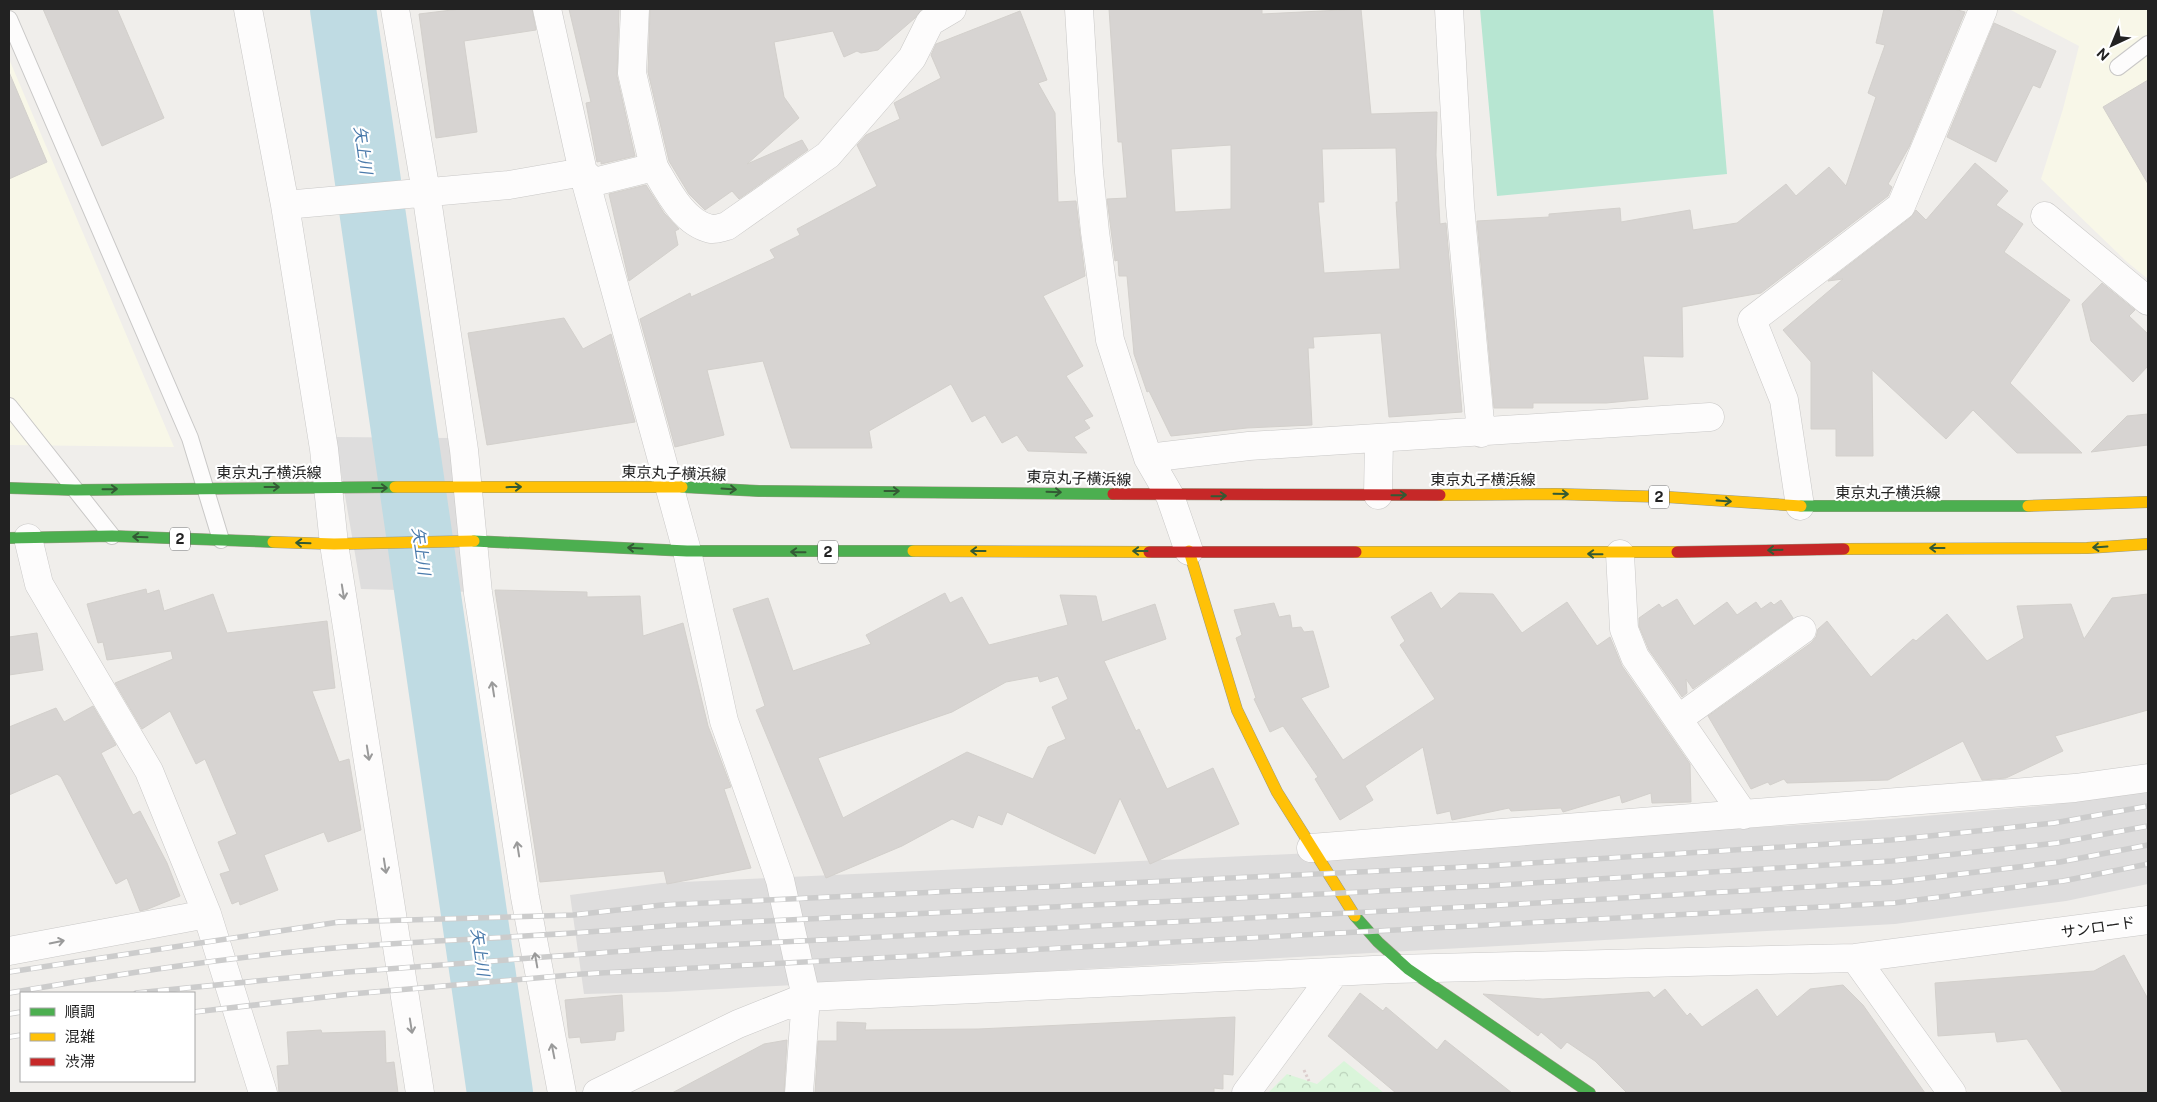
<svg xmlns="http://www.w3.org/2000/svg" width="2157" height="1102" font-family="'Public Sans','Noto Sans JP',sans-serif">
	<defs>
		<pattern id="park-crowns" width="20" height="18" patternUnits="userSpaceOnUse" patternTransform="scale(1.25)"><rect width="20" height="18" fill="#daf5da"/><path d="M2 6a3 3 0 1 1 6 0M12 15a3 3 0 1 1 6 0" fill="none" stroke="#bbd2bb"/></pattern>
	</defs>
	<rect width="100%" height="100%" fill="#f0eeeb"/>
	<path fill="#f8f7e8" d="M2009 9H2148V279L2127 262 2041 179 2063 109 2079 46Z
		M9 59 174 447 9 445Z"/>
	<path fill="url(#park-crowns)" d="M1344 1061 1384 1093H1268L1287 1074 1317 1084Z"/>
	<path fill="#b7e6d2" d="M1480 9H1713L1727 174 1497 196Z"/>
	<path fill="#dedddd" d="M335 437 449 438 473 592 361 589Z
		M2148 787V884L2066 901 1895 924 666 992 584 994 570 895 661 883 1485 845 1890 819 2051 805Z"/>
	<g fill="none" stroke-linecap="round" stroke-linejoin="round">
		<path stroke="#bfdbe3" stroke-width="66" d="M343 9 500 1093"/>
	</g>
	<path fill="#d7d4d2" stroke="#d3d0cc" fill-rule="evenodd" d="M43 9H117L164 118 102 146Z
		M460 9H532L536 30 464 41 477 132 436 138 419 14Z
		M569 9H619L617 76 635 156 601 164V161L597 162 586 103 591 102Z
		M650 9H922L915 18 878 50 861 53 857 51 844 57 833 31 774 42 784 97 799 118 747 164 802 140 808 150 739 199 732 191 705 210 689 194 669 161 648 72Z
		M1109 9H1262V14L1361 9 1371 114 1437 112 1436 155 1440 224 1446 223 1462 412 1389 417 1381 333 1313 337 1314 348H1308L1312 425 1247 428 1171 436 1149 391 1147 392 1134 354 1127 276H1119L1118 260 1115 261 1107 199 1127 198 1122 142H1118ZM1231 145V209L1175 212 1171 149ZM1396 148 1398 202H1396L1400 269 1324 273 1318 202H1324L1322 149Z
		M1884 9H1954L1965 12 1909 147 1888 184 1892 187 1888 196 1761 293 1682 307 1683 357 1643 356 1648 399 1606 403H1533V408H1494L1477 221 1549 217V214L1620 208 1621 222 1690 210 1693 230 1737 223 1786 184 1796 196 1829 167 1846 186 1876 97 1868 93 1885 45 1876 43Z
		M1020 11 1047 80 1038 83 1055 113 1058 202 1076 201 1085 276 1043 296 1083 366 1066 376 1093 416 1084 420 1090 428 1074 437 1087 453 1028 451 1017 435 1002 443 985 415 972 422 951 384 869 431 872 448H791L763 361 707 370 724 435 675 447 640 319 690 293 691 297 775 258 770 250 800 235 797 229 877 186 857 145 866 135 900 119 894 103 941 78 931 55 936 44Z
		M1994 23 2056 51 2040 88 2033 85 1996 162 1947 137Z
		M9 72 47 162 9 179Z
		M2148 80V184L2103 107Z
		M1975 163 2008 191 1996 205 2023 224 2004 252 2070 300 2010 383 2082 453H2017L1973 410 1946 439 1872 370 1873 456H1836V429H1811V362L1783 330 1843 279 1828 281 1910 218 1916 210 1926 220Z
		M646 185 664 213 679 229 675 231 678 245 629 281 609 194Z
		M2102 283 2135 310 2129 316 2148 334V366L2133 382 2091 341 2082 304Z
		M564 318 583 349 611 334 635 422 487 445 468 333Z
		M2148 414V445L2091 452 2127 416Z
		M146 589 147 594 159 590 164 611 213 594 227 633 327 621 335 688 312 691 339 762 349 759 361 830 328 842 324 832 264 855 278 890 240 905 239 901 232 904 220 874 230 871 218 842 237 834 205 759 196 764 170 711 142 729 115 683 173 659 171 651 107 660 103 642 98 643 87 604Z
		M495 590 587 592V597L640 596 643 636 683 623 708 726 731 787 724 789 751 868 667 884 664 871 540 882Z
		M1431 592 1441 609 1459 593 1493 594 1522 633 1567 602 1597 646 1610 637 1622 666 1690 764 1691 802 1652 803 1651 793 1622 803 1620 795 1563 812 1561 808 1511 811 1509 808 1452 820 1450 811 1437 814 1423 747 1365 786 1373 800 1340 820 1315 779 1318 777 1283 726 1270 732 1254 699 1256 698 1236 638 1242 635 1234 610 1274 603 1279 617 1290 615 1292 628 1301 627 1304 632 1313 631 1329 687 1301 698 1343 760 1435 699 1400 645 1405 641 1391 617Z
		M945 593 950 603 962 597 989 645 1068 625 1060 595 1096 596 1102 622 1155 604 1166 639 1104 661 1136 731 1139 729 1167 789 1213 768 1239 824 1150 864 1120 798 1095 854 1007 812 1002 825 978 815 973 828 952 819 902 846 826 878 756 710 765 706 733 609 768 598 793 671 871 644 866 635ZM1038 676 1040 682 1058 676 1068 699 1052 707 1066 739 1048 747 1033 779 967 752 843 818 818 758 952 712 1006 682Z
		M2148 594V710L2055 736 2063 751 2006 778 1982 780 1963 741 1888 780 1787 783 1784 779 1770 785 1768 782 1751 789 1708 716 1811 643 1816 637 1818 629 1827 621 1871 677 1913 639 1916 641 1947 614 1987 661 2024 638 2017 606 2071 604 2084 639 2112 598Z
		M1677 599 1694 626 1727 602 1737 615 1756 602 1761 609 1771 602 1774 605 1781 600 1793 618 1693 689 1686 679 1687 693 1682 697 1649 650 1639 626V618L1659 604 1662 608Z
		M37 633 43 670 9 675V637Z
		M93 706 116 745 101 753 133 815 140 811 167 863 180 896 148 909 140 911 127 878 116 884 61 777 57 774 9 795V727L56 708 64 722Z
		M2124 955 2148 999V1093H2063L2027 1039 1997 1042 1995 1032 1938 1036 1935 983 2094 971Z
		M1843 985 1863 1005 1925 1093H1627L1595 1061 1567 1042 1561 1049 1541 1032 1538 1036 1483 994 1543 999 1649 992 1654 998 1665 989 1687 1016 1690 1013 1702 1027 1757 989 1777 1017 1810 989Z
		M1360 993 1383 1011 1386 1007 1437 1050 1445 1040 1512 1093H1396L1328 1036Z
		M622 995 624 1031 616 1032 615 1040 581 1043 580 1037 569 1038 565 1000Z
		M1235 1017 1233 1075 1223 1074V1089L1214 1088V1093H815L818 1041H837V1022L866 1023 865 1030 978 1029Z
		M321 1030 322 1033 385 1031 386 1063 394 1062 398 1093H279L277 1066 289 1065 287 1032Z
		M787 1040 784 1093H672L764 1044Z"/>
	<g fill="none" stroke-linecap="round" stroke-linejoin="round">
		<defs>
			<path id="lane" d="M9 19 190 438 221 540
				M2118 67 2148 44
				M9 406 112 536"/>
			<path id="street" d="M248 9 285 205 324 449 334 544 420 1093
				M395 9 426 192 464 450 478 593 525 897 562 1093
				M547 9 583 172 687 551 724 721 780 880 806 997 799 1093
				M1079 9 1089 172 1095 232 1110 340 1148 458 1170 496 1189 551
				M1449 9 1460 205 1481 433
				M654 167C667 189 683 223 711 229 716 230 722 227 727 226L828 155 912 58 930 22 952 9
				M285 205 509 185 583 172 594 182 654 167 632 73 635 9
				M2045 216 2148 301
				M1148 458 1249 446 1710 417
				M1378 495 1379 439
				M1800 506 1784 400 1752 320 1901 206 1983 10
				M28 538 39 584 149 771 207 914 263 1093
				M1620 554 1624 629 1635 657 1744 815
				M1678 719 1802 630
				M1311 848 2075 788 2148 778
				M9 951 207 914
				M1855 958 1952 1093
				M597 1093 738 1024 806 997 1394 969 1855 958 2148 920
				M1246 1093 1335 972"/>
			<path id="fast" d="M682 487 759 491 1113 494
				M9 488 75 490 395 487
				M1801 506H2028
				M9 538 112 536 273 542
				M474 541 687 551H913
				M1355 916 1378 942 1408 969 1590 1093"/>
			<path id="slow" d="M395 487H682
				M1440 495 1556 494 1667 497 1801 506
				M2028 506 2148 502
				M273 542 334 544 474 541
				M1844 549 2087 548 2148 544
				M913 551 1149 552
				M1189 551 1237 710 1277 792 1355 916
				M1356 552H1677"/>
			<path id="jam" d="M1113 494 1440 495
				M1149 552H1356
				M1677 552 1844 549"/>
		</defs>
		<use href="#lane" stroke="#c9c8c7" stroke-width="18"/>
		<use href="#street" stroke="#c9c8c7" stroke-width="29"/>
		<use href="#fast" stroke="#999a82" stroke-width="12"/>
		<use href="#slow" stroke="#999a82" stroke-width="12"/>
		<use href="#jam" stroke="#999a82" stroke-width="12"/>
		<path stroke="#dccecd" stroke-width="3" stroke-dasharray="2.5 2.5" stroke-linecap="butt" d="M1304 1070 1309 1081"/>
		<use href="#lane" stroke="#fdfcfc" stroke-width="16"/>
		<use href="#street" stroke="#fdfcfc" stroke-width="28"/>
		<use href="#fast" stroke="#4caf50" stroke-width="11"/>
		<use href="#slow" stroke="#ffc107" stroke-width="11"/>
		<use href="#jam" stroke="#c62828" stroke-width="11"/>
		<defs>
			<path id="rail" d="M9 972 339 922 573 915 662 905 1485 866 1891 840 2054 823 2148 806
				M9 993C120 974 233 956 346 947 452 939 557 936 663 926L1484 886 1892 861 2057 843 2148 826
				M136 993 348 972 664 948 1484 906 1893 882 2060 862 2148 845
				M194 1012 351 994 582 974 1894 903 2063 881 2148 864
				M9 1014 21 1012
				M9 1037 21 1035"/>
		</defs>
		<use href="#rail" stroke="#ccc" stroke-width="5.5"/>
		<use href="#rail" stroke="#fff" stroke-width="4" stroke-dasharray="11" stroke-linecap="butt"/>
	</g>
	<defs><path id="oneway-shaft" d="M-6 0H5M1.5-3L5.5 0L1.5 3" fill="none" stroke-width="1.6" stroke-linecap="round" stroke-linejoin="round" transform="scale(1.25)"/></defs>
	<g stroke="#335a34">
		<use href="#oneway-shaft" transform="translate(272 487)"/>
		<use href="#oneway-shaft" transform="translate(514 487) rotate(-1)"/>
		<use href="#oneway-shaft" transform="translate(380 488)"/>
		<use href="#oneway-shaft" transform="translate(110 489) rotate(-1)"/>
		<use href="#oneway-shaft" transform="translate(729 489) rotate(4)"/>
		<use href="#oneway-shaft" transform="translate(892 491)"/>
		<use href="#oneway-shaft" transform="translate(1054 492) rotate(2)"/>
		<use href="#oneway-shaft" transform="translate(1561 494) rotate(1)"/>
		<use href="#oneway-shaft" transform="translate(1399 495) rotate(-1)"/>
		<use href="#oneway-shaft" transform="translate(1219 496) rotate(-1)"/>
		<use href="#oneway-shaft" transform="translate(1724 501) rotate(4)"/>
		<use href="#oneway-shaft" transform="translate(140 537) rotate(-178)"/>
		<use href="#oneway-shaft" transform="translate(303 543) rotate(-178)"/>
		<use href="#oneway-shaft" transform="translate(2100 547) rotate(176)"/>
		<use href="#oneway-shaft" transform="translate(635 548) rotate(-177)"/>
		<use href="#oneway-shaft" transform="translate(1937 548) rotate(180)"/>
		<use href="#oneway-shaft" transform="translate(1775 550) rotate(178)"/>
		<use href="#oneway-shaft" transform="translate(978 551) rotate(180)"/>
		<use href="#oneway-shaft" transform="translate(1140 551) rotate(-180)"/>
		<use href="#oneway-shaft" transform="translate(798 552) rotate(-179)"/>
		<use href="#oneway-shaft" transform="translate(1595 554) rotate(-179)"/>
	</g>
	<g stroke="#9a9a9a">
		<use href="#oneway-shaft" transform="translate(343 592) rotate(81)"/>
		<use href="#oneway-shaft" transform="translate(493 689) rotate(-99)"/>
		<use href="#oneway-shaft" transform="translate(368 753) rotate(81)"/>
		<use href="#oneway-shaft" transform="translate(518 849) rotate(-99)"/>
		<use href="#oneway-shaft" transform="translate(385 866) rotate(81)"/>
		<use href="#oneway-shaft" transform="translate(57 942) rotate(-11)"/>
		<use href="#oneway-shaft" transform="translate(536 960) rotate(-100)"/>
		<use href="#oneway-shaft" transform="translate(411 1026) rotate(81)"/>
		<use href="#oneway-shaft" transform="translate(553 1051) rotate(-101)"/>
	</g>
	<g text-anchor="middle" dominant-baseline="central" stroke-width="4.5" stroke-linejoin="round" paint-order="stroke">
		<g fill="#fff" stroke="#646464" stroke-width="1">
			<rect x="1649" y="485.5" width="20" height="23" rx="4"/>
			<rect x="170" y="527.5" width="20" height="23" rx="4"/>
			<rect x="818" y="540.5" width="20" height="23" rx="4"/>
		</g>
		<g font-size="14" font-weight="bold" fill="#222">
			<text x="1659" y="497">2</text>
			<text x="180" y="539">2</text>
			<text x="828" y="552">2</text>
		</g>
		<g font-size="15" fill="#222" stroke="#fff">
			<text x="269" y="472">東京丸子横浜線</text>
			<text transform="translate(674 473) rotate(2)">東京丸子横浜線</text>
			<text transform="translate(1079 478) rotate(2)">東京丸子横浜線</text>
			<text x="1483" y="479">東京丸子横浜線</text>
			<text x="1888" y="492">東京丸子横浜線</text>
			<text transform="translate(2098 927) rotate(-8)">サンロード</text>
		</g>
		<g font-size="16" font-style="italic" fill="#4a7aab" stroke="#fff">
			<text transform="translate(363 150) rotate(82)">矢上川</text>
			<text transform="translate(421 551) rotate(82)">矢上川</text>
			<text transform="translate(480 952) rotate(82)">矢上川</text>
		</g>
	</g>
	<rect width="2157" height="1102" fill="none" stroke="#222222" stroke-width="20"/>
	<rect x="20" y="992" width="175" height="90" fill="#ffffff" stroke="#a7a7a7"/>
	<rect x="30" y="1008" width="25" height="8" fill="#4caf50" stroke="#a7a7a7"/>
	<text x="65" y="1017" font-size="15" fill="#222222">順調</text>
	<rect x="30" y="1033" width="25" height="8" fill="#ffc107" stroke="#a7a7a7"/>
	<text x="65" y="1042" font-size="15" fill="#222222">混雑</text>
	<rect x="30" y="1058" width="25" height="8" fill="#c62828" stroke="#a7a7a7"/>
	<text x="65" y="1067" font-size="15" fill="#222222">渋滞</text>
	<g transform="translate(2112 45) rotate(224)" stroke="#ffffff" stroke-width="4" paint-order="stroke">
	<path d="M0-4L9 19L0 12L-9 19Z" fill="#222222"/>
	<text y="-8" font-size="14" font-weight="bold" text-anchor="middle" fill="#222222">N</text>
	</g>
</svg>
